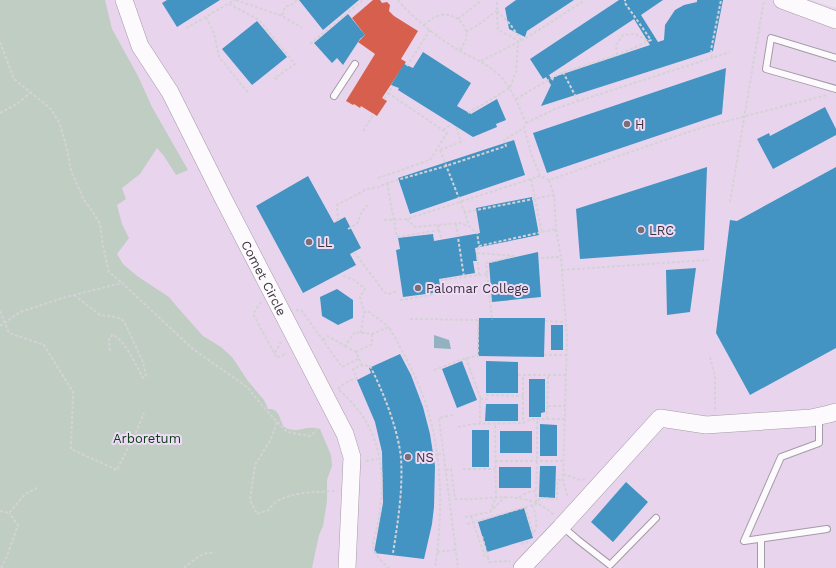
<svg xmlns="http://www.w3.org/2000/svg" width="836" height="568" font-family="'Work Sans',sans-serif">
	<rect width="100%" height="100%" fill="#ece1ef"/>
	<path fill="#e8d5ed" d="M0 0H811L836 8V568H0Z"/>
	<path fill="#bfcdc2" d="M0 0H105L112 29 138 76 152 107 188 170 176 175 164 156 157 148 140 174 122 188 126 199 117 205 122 224 129 238 117 254 123 264 137 276 169 297 179 309 203 336 221 347 232 357 248 381 264 400 268 409C280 408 279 419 284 427 298 435 305 424 320 429L331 455 332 466 327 480V501L323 526 319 535 312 568H0Z"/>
	<path fill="#92b2c1" d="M434 335 449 340 451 349 434 348Z"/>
	<path fill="#d6604d" d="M373 0H380L382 3 387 2 390 5 389 11 394 16 418 31 401 59 406 62 382 98 387 101 377 116 361 106 360 108 354 104 353 105 346 101 375 54 358 42 365 35 352 18Z"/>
	<path fill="#4393c3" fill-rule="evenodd" d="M167 0H220L177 27 162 3Z
		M299 0H359L323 30Z
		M516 0H574L527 31 525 37 509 29 505 8Z
		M619 0H663L641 15 658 42 664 40 665 25 675 10 684 5 697 2V0H723L713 51 541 106 551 85 546 77 543 79 530 59ZM634 19 650 45 554 77 553 81 549 75Z
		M348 14 365 35 360 39 343 65 337 58 332 63 314 43Z
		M257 21 287 57 252 85 222 49Z
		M423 52 471 83 457 106 471 114 497 99 506 120 496 124 497 127 473 137 398 90 399 88 391 85 404 64 413 68Z
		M726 68 722 114 547 173 533 133Z
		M825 107 836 129V135L773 169 757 139 769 133 770 136Z
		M514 140 525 175 410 214 398 178Z
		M707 167 704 250 580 259 576 209Z
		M836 167V348L750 395 716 333 730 220 737 221Z
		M308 176 334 223 345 217 361 248 350 254 356 265 303 293 256 206Z
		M532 197 539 235 475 248 477 261H473L475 273 439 279 441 292 403 297 396 250 400 249 398 238 433 234 434 241 480 233 476 208Z
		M538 252 541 297 492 302 489 263Z
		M696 268 690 312 667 315 666 270Z
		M337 289 353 300V318L338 325 322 316 320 297Z
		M479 318H545L544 357 478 356Z
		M551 325H563V350H551Z
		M400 354 411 375 423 407 430 434 435 466 434 507 432 524 424 559 374 553 383 503 382 452 375 422 357 380 371 373 369 368Z
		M462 361 477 400 457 408 442 369Z
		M486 361 518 362V393H486Z
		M529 379H545V412L541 413V417H529Z
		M486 404H518V421H485Z
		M540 424 557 425V456H540Z
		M472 430H489V467H472Z
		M500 431H532V453H500Z
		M540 466H556L555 498 539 497Z
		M499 467H531V488H499Z
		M626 482 648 502 613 542 591 522Z
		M524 508 533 538 487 552 478 522Z"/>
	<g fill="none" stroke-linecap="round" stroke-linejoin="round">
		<defs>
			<path id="lane" d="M836 58 771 38 766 69 836 89
				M334 96 355 64
				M819 418V443L781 457 744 541 827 529
				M563 527 578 540 610 565 656 518
				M761 568V539"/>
			<g id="secondary">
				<path id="s1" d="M124 0 140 46 170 92 223 198 345 434 352 457 347 568"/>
				<path d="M782 0 836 20"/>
				<path d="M522 568 561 527 660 418 706 425 811 418 829 414 836 412"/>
			</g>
		</defs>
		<use href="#lane" stroke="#a39ba5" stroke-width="8"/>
		<use href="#secondary" stroke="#a39ba5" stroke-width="18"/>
		<path stroke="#d5d2d6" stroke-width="2" stroke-dasharray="3 2" stroke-linecap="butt" d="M236 0 282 16
			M297 0 291 5 285 7 282 16 302 28
			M398 0C410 16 442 41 460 51 474 59 484 62 497 73 512 87 518 105 526 123L524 128 531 153 540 176 549 180 700 128 827 95
			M229 4 259 20 295 64 275 78 278 80
			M497 11 510 24 521 40
			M206 17 214 33 219 57 249 94
			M458 19 482 0
			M424 25C429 21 434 17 440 15 455 12 469 25 466 39 465 43 461 47 460 51
			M186 28 235 0
			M466 32 481 23 496 11
			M0 42 14 79 51 109 60 124 67 149 71 171 84 200 93 212 100 224 103 246 109 272 122 283
			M310 44 363 0
			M617 55 616 45 623 35 635 34 648 41
			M712 58 711 50 721 0
			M481 61 528 37 585 0
			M407 66 430 30
			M563 72 578 101
			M384 99 393 86
			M516 99 559 74 617 55 651 40 625 3V0
			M0 113 18 103 31 92
			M468 113 510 88 516 72 518 41 514 38 498 30 497 16V0
			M526 123 557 108 730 52
			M443 130 452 124
			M363 131 374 114
			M440 150 464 211 466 212 554 195
			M440 150 461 142 456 126
			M378 178 430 160 447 133 388 93
			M531 179 542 233
			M549 180 554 195 556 229 561 257 567 338 563 480 568 498
			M387 183 397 237 439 230
			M730 202 764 0
			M464 211C468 220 467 229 477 232L479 246 556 229
			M407 219 415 227 460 223 468 226
			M384 220 407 219 540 176
			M338 221 337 205 367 189 379 187 387 183 446 166 506 146 504 140 524 128
			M456 224 464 277
			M438 225 441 238
			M348 229 357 224 362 211 366 208 367 205
			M354 252 385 293 389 294 396 291
			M477 253 515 256 486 263 492 320
			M541 258 561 257
			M562 270 708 260
			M479 275 487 274
			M343 276 354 280 365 289 360 297 364 312
			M74 295 100 315 117 317 124 321 143 362 146 376 143 378C134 361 128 346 113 334L109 339 110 353
			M400 300 444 293 442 280 479 275 477 253 479 246
			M261 302 253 314 277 358 287 353
			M296 310 302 311 342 367 360 358
			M0 311 9 333 44 345 73 392 71 449 117 470 136 432 144 413
			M410 319 478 320
			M545 321 565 322
			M0 326 20 312 66 297 122 283 193 349 247 387 266 410 287 432 310 436 317 430
			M361 333 364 312H369L389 327
			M323 340 328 336 345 346 355 332 372 334 389 327C403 352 417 377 426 404 443 458 443 513 435 568
			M345 346 356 352 362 365
			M356 352 372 344V334
			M275 353 281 342
			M544 355H567
			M710 357 715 377V412
			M466 358 480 397V424
			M434 370 466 358 478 356V320
			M518 375H566
			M523 377V423
			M338 389 345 383 357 378 353 369 362 365 370 366C383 391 398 429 401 458 403 490 398 521 393 553
			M339 390C377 423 386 461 380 509 379 517 378 524 376 531 375 535 373 541 373 546 374 554 383 563 389 568
			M480 399H487V395L523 396
			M548 406H565
			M453 415 439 418 458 568
			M547 419 548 375
			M277 422 271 439 255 465 250 500 257 514 269 510C278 491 318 492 337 491
			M458 427 473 424 523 423 531 419H565
			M433 455 444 454
			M366 461 377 459
			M495 461H563
			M463 469H495
			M446 470 451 469 455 499C491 501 524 487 554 515
			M563 474 580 480 585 479
			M519 497 528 492 536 491 537 461V419
			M536 502V491
			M532 505C536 515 539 524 533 534
			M525 507 534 536
			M0 511 9 513 25 494 37 488
			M490 512 496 497 495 424
			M471 516 485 557H488L482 536
			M465 517 490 512 505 497
			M467 524 536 504 540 498 557 499 558 480H563
			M521 544 528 542
			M437 552 455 550
			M488 557 489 562 509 561 510 562
			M1 568 7 556 18 525 9 513
			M184 568C194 560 202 551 215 553"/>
		<use href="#lane" stroke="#fcfafd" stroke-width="6"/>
		<use href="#secondary" stroke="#fcfafd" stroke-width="17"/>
	</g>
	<g fill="#786f7b" stroke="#efdbf5" stroke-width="1.5">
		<circle cx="627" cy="124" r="4"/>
		<circle cx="641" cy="230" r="4"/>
		<circle cx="309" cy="242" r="4"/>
		<circle cx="418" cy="288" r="4"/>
		<circle cx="408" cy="457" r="4"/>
	</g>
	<g text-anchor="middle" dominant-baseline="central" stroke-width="4" stroke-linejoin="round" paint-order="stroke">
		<g font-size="13" fill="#3a323c" stroke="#efdbf5" text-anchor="start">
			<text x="635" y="124">H</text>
			<text x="649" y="230">LRC</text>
			<text x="317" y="242">LL</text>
			<text x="426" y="288">Palomar College</text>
			<text x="416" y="457">NS</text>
		</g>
		<g font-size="13" fill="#3a323c" stroke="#efdbf5">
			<text stroke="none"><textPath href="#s1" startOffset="312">Comet Circle</textPath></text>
		</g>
		<g font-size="13" fill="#084018" stroke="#efdbf5">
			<text x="147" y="438">Arboretum</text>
		</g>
	</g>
</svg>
